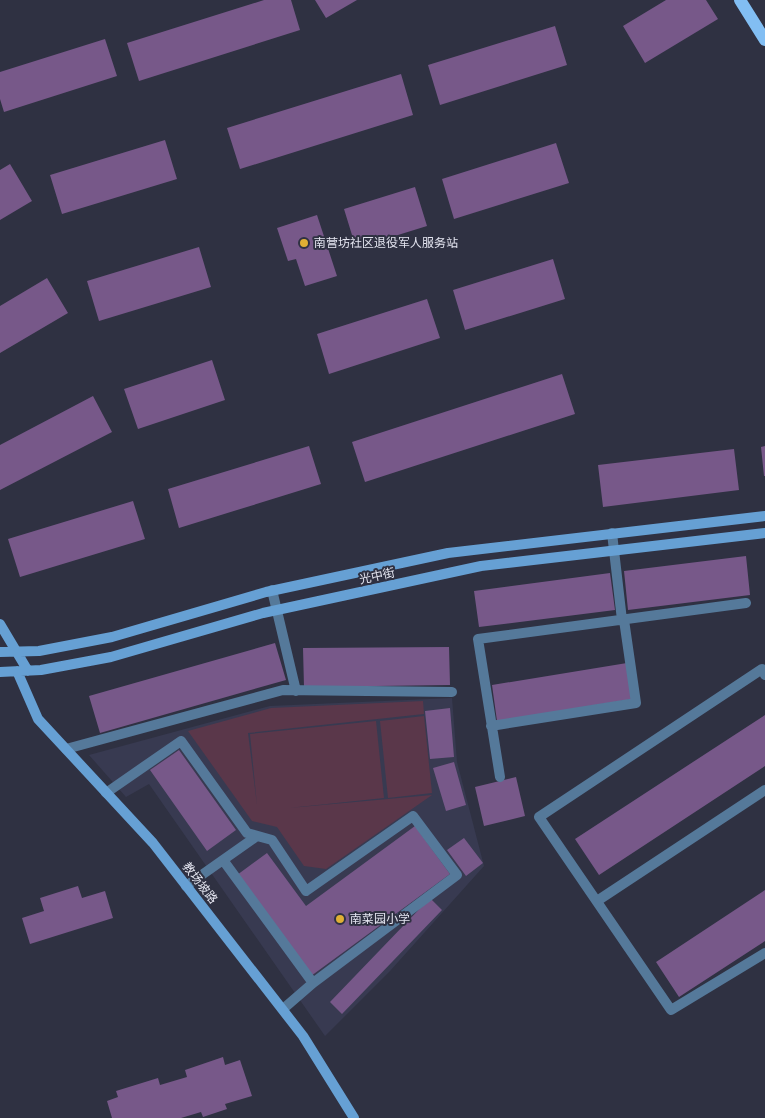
<svg xmlns="http://www.w3.org/2000/svg" width="765" height="1118" font-family="'Public Sans','Noto Sans SC',sans-serif">
	<rect width="100%" height="100%" fill="#2f3142"/>
	<path fill="#383a51" d="M452 698 457 762 484 866 390 971 325 1036 149 784 126 797 89 755 270 706Z"/>
	<path fill="#5a374a" d="M423 701 424 714 248 733 257 805 250 734 376 721 384 798 289 808 432 795 326 869 304 866 277 827 252 821 188 731 271 708Z
		M424 716 432 793 388 798 380 721Z"/>
	<path fill="#775889" d="M264 0H291L300 30 139 81 127 43Z
		M315 0H357L326 18Z
		M666 0H706L718 19 645 63 623 26Z
		M555 26 567 65 440 105 428 65Z
		M105 39 117 76 4 112 0 99V72Z
		M401 74 413 115 240 169 227 128Z
		M165 140 177 179 62 214 50 175Z
		M556 143 569 183 454 219 442 179Z
		M10 164 32 201 0 220V170Z
		M415 187 427 226 356 248 344 209Z
		M317 215 337 276 305 286 296 259 288 261 277 228Z
		M199 247 211 287 99 321 87 281Z
		M553 259 565 299 465 330 453 290Z
		M47 278 68 313 0 353V306Z
		M427 299 440 338 329 374 317 334Z
		M212 360 225 400 138 429 124 389Z
		M562 374 575 414 365 482 352 442Z
		M93 396 112 432 0 490V445Z
		M309 446 321 484 179 528 168 489Z
		M765 446V476H764L761 447Z
		M734 449 739 490 603 507 598 465Z
		M133 501 145 539 20 577 8 539Z
		M746 556 750 595 628 610 624 571Z
		M610 573 615 610 479 627 474 591Z
		M275 643 286 680 100 733 89 696Z
		M449 647 450 685 304 687 303 648Z
		M627 663 633 699 497 721 492 685Z
		M450 708 454 757 430 759 425 711Z
		M765 715V766L599 875 575 839Z
		M179 750 236 830 207 851 150 770Z
		M454 762 466 805 446 811 433 768Z
		M516 777 525 816 484 826 475 787Z
		M415 826 450 874 311 976 237 875 267 853 306 906Z
		M464 838 483 863 466 876 447 850Z
		M78 886 82 898 105 891 113 918 30 944 22 918 44 911 40 898Z
		M765 890V941L679 997 656 962Z
		M430 898 442 910 342 1014 330 1002Z
		M223 1057 225 1065 240 1060 252 1096 225 1104 227 1109 203 1117 201 1112 181 1118H112L107 1101 118 1097 116 1091 158 1078 160 1085 187 1077 185 1070Z"/>
	<g fill="none" stroke-linecap="round" stroke-linejoin="round">
		<path stroke="#55799a" stroke-width="10" d="M106 793 181 741 247 833 272 840 306 891 413 816 457 875 313 983 283 1009
			M223 860 313 983
			M186 886 257 836"/>
		<path stroke="#55799a" stroke-width="10" d="M612 533 622 620
			M272 590 296 691
			M765 675 762 669 539 817 671 1010 765 953
			M491 726 636 703 624 620
			M66 749 283 690 452 692
			M500 777 478 639 746 603
			M597 901 765 790"/>
		<path stroke="#66a0d4" stroke-width="10" d="M0 624 28 671
			M0 652 39 651 112 637 266 592 448 553 765 516
			M17 671 38 719 153 843 303 1036 354 1118
			M0 672 41 670 111 657 263 613 481 566 765 533"/>
		<path stroke="#82bef3" stroke-width="12" d="M740 0 765 40"/>
	</g>
	<g fill="#e0af34" stroke="#2f3142" stroke-width="2">
		<circle cx="304" cy="243" r="5"/>
		<circle cx="340" cy="919" r="5"/>
	</g>
	<g text-anchor="middle" dominant-baseline="central" stroke-width="4" stroke-linejoin="round" paint-order="stroke">
		<g font-size="12" fill="#e4e5f0" stroke="#2f3142" text-anchor="start">
			<text x="314" y="243">南营坊社区退役军人服务站</text>
			<text x="350" y="919">南菜园小学</text>
		</g>
		<g font-size="12" fill="#e4e5f0" stroke="#2f3142">
			<text transform="translate(377 576) rotate(-12)">光中街</text>
			<text transform="translate(200 883) rotate(52)">教场坡路</text>
		</g>
	</g>
</svg>
